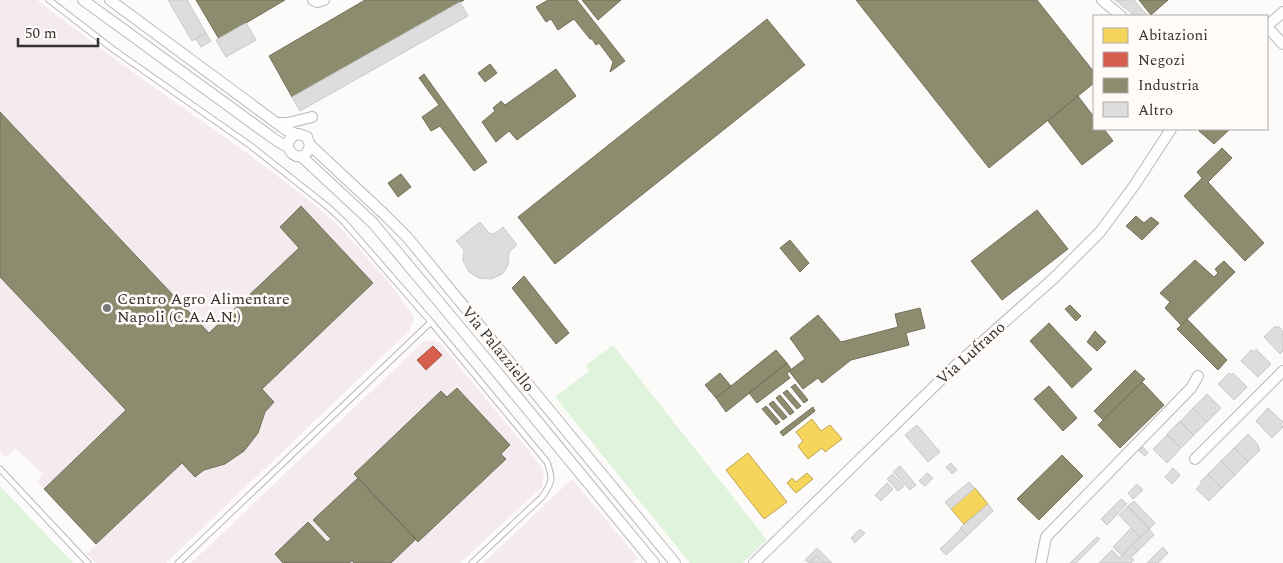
<svg xmlns="http://www.w3.org/2000/svg" width="1283" height="563" font-family="Spectral,serif">
	<rect width="100%" height="100%" fill="#fdfbfa"/>
	<path fill="#f5ebee" d="M0 0H37L116 60 247 153 305 197 338 225 388 281 414 317 410 330 166 563H96L87 554 96 546 37 481 43 474 16 449 6 457 0 451Z
		M431 340 440 343 535 458 544 472 542 487 460 563H191L423 342Z
		M572 479 638 558 633 563H483Z"/>
	<path fill="#e0f3dd" d="M613 345 767 540 743 563H690L555 397 589 371 586 365Z
		M0 486 73 563H0Z"/>
	<path fill="#f6d55c" stroke="#bca44f" d="M812 419 821 431 830 425 842 439 825 452 822 448 808 459 798 446 803 441 796 432Z
		M748 453 787 502 764 519 726 470Z
		M807 473 813 479 796 493 787 483 792 478 796 482Z
		M975 488 988 504 964 524 951 509Z"/>
	<path fill="#d6604d" stroke="#a55245" d="M433 346 442 355 426 370 417 360Z"/>
	<path fill="#8c8c6e" stroke="#72715c" d="M196 0H285L219 39Z
		M365 0H464L292 97 269 56Z
		M548 0H577L625 61 610 72 613 62 599 43 596 45 592 39H590L574 19 558 30 551 19 546 22 536 7Z
		M582 0H621L598 20Z
		M856 0H1037L1094 72V83L989 168Z
		M1139 0H1168L1151 15Z
		M767 19 805 65 555 264 518 217Z
		M490 64 497 73 485 82 478 73Z
		M556 69 576 96 517 140 509 131 496 142 482 122 495 111 493 108 501 101 505 105Z
		M424 74 487 162 474 171 440 126 431 131 422 117 439 105 419 78Z
		M1078 96 1094 117V129H1104L1113 141 1082 165 1048 121Z
		M0 112 209 333 299 248 280 227 301 206 373 283 262 389 274 402 265 412 258 433 244 451 225 464 204 470 195 477 182 463 96 544 44 489 126 410 0 277Z
		M1201 129H1230L1214 144 1199 131Z
		M1222 148 1232 158 1208 182 1264 243 1245 261 1184 196 1202 178 1197 172Z
		M401 174 411 187 398 197 388 183Z
		M1037 210 1068 249 1002 300 971 261Z
		M1136 216 1144 223 1151 217 1159 223 1142 240 1126 226Z
		M790 240 809 263 800 272 780 248Z
		M1195 260 1214 277 1218 273 1215 269 1224 261 1235 272 1181 325 1165 308 1170 302 1160 293Z
		M524 276 569 333 556 344 512 288Z
		M1070 305 1081 316 1076 321 1065 309Z
		M920 308 925 328 906 333 909 345 851 360 822 383 818 378 803 389 789 371 805 359 790 338 818 315 841 342 898 327 895 314Z
		M1187 319 1227 360 1218 370 1177 329Z
		M1049 323 1092 369 1072 388 1030 341Z
		M1095 331 1106 342 1097 351 1087 342Z
		M776 350 787 363 726 412 716 398Z
		M787 363 791 369 787 374 790 378 757 403 749 393Z
		M1135 370 1145 379 1103 420 1094 411Z
		M720 373 731 386 716 398 705 385Z
		M1142 382 1164 405 1120 448 1098 425Z
		M795 384 808 400 804 403 791 387Z
		M1049 386 1077 418 1063 431 1034 399Z
		M457 388 510 445 501 454 506 459 418 542 354 474 441 391 447 397Z
		M787 390 801 406 797 409 783 393Z
		M780 395 794 412 790 415 776 398Z
		M773 401 787 417 783 420 769 404Z
		M766 406 780 422 776 425 762 409Z
		M813 407 815 411 783 436 780 432Z
		M1062 455 1083 476 1039 520 1017 499Z
		M358 478 416 539 391 563H354L352 561 349 563H283L275 554 308 522 327 542 331 539 313 520Z"/>
	<path fill="#dedddd" stroke="#cac9c8" d="M168 0H187L206 33 192 41Z
		M1115 0H1134L1148 16H1135Z
		M460 2 468 16 300 111 292 97Z
		M246 23 256 40 226 57 216 40Z
		M206 33 211 41 201 47 196 39Z
		M480 222 489 233 494 234 503 227 517 245 509 252 508 264 506 269 502 274 491 279 479 278 469 272 463 261 464 250 456 241Z
		M1275 326 1276 328 1278 326 1283 331V351L1280 354 1264 337Z
		M1256 349 1271 364 1258 377 1241 361 1251 350 1254 352Z
		M1229 373 1231 375 1233 373 1247 387 1234 400 1218 384Z
		M1207 394 1221 408 1207 422 1193 408Z
		M1193 408 1207 422 1194 435 1180 422Z
		M1268 408 1283 422 1281 424 1283 427 1272 438 1256 421Z
		M1180 421 1194 435 1181 448 1167 434Z
		M917 425 940 452 928 462 905 435Z
		M1248 434 1259 446 1258 447 1260 450 1248 462 1234 448Z
		M1167 435 1181 448 1167 463 1153 449Z
		M1143 447 1148 453 1145 456 1139 451Z
		M1234 448 1248 462 1235 475 1221 461Z
		M1221 461 1235 475 1222 488 1208 474Z
		M951 463 957 470 952 474 946 467Z
		M900 466 916 485 910 490 893 472Z
		M1173 468 1180 475 1172 484 1165 477Z
		M927 473 933 478 925 486 919 481Z
		M892 474 904 486 898 491 887 479Z
		M1208 474 1222 488 1209 501 1196 489 1202 483 1200 482Z
		M969 482 975 488 951 509 945 502Z
		M887 483 893 489 881 501 875 495Z
		M1137 484 1143 490 1133 499 1128 493Z
		M1121 499 1127 504 1107 525 1101 519Z
		M1134 501 1155 523 1149 529 1128 506Z
		M988 504 993 511 967 536 960 528Z
		M1128 506 1149 529 1140 537 1119 515Z
		M1131 528 1140 537 1122 556 1113 547Z
		M860 529 865 533 855 543 851 538Z
		M961 529 967 536 946 555 940 549Z
		M1149 529 1154 535 1138 551 1132 545Z
		M1097 537 1100 539 1076 563H1070Z
		M1132 545 1138 551 1131 557 1134 560 1131 563H1099L1112 550 1120 558Z
		M1163 547 1168 553 1158 563H1147Z
		M817 548 832 563H824L816 555 809 563 805 560Z
		M816 555 824 563H809Z"/>
	<g fill="none" stroke-linecap="round" stroke-linejoin="round">
		<defs>
			<path id="service" d="M49 0 114 50 251 146 328 207 344 222 431 322 547 462C553 479 553 481 542 497L472 563
				M0 469 88 563
				M178 563 431 322"/>
			<path id="minor" d="M83 0 277 141 288 147C294 161 307 159 310 145L307 137 299 134C291 135 288 140 288 147
				M110 0 286 130 296 134
				M313 0 317 2 324 0
				M1102 0 1121 16
				M1267 26 1283 12
				M1267 27 1283 44
				M276 123H288L312 117
				M310 145 383 213 407 237 675 563
				M301 156 373 223 459 326 654 563
				M1195 459 1283 371
				M754 563 955 366 1053 279 1100 232 1134 186 1171 129
				M1041 563 1046 537 1191 388 1198 376"/>
		</defs>
		<use href="#service" stroke="#bab8b7" stroke-width="7"/>
		<use href="#minor" stroke="#bab8b7" stroke-width="12"/>
		<use href="#service" stroke="#fffefe" stroke-width="5"/>
		<use href="#minor" stroke="#fffefe" stroke-width="10"/>
	</g>
	<circle fill="#7a7978" stroke="#fefbf9" stroke-width="2" cx="107" cy="308" r="5"/>
	<g text-anchor="middle" dominant-baseline="central" stroke-width="5" stroke-linejoin="round" paint-order="stroke">
		<g font-size="16" fill="#343332" stroke="#fefbf9" text-anchor="start">
			<text x="117" y="299">Centro Agro Alimentare<tspan x="117" dy="18">Napoli (C.A.A.N.)</tspan></text>
		</g>
		<g font-size="16" fill="#343332" stroke="#fefbf9">
			<text transform="translate(498 349) rotate(51)">Via Palazziello</text>
			<text transform="translate(971 353) rotate(-42)">Via Lufrano</text>
		</g>
	</g>
	<rect x="1093" y="15" width="175" height="115" fill="#fefbf9" stroke="#adaba9"/>
	<rect x="1103" y="28" width="25" height="15" fill="#f6d55c" stroke="#adaba9"/>
	<text x="1138" y="40" font-size="15" fill="#343332">Abitazioni</text>
	<rect x="1103" y="52" width="25" height="15" fill="#d6604d" stroke="#adaba9"/>
	<text x="1138" y="65" font-size="15" fill="#343332">Negozi</text>
	<rect x="1103" y="78" width="25" height="15" fill="#8c8c6e" stroke="#adaba9"/>
	<text x="1138" y="90" font-size="15" fill="#343332">Industria</text>
	<rect x="1103" y="102" width="25" height="15" fill="#dedddd" stroke="#adaba9"/>
	<text x="1138" y="115" font-size="15" fill="#343332">Altro</text>
	<path d="M18 38v8h80v-8" fill="none" stroke="#343332" stroke-width="2.5"/>
	<text x="25" y="38" font-size="15" fill="#343332" stroke="#fefbf9" stroke-width="4" paint-order="stroke">50 m</text>
</svg>
